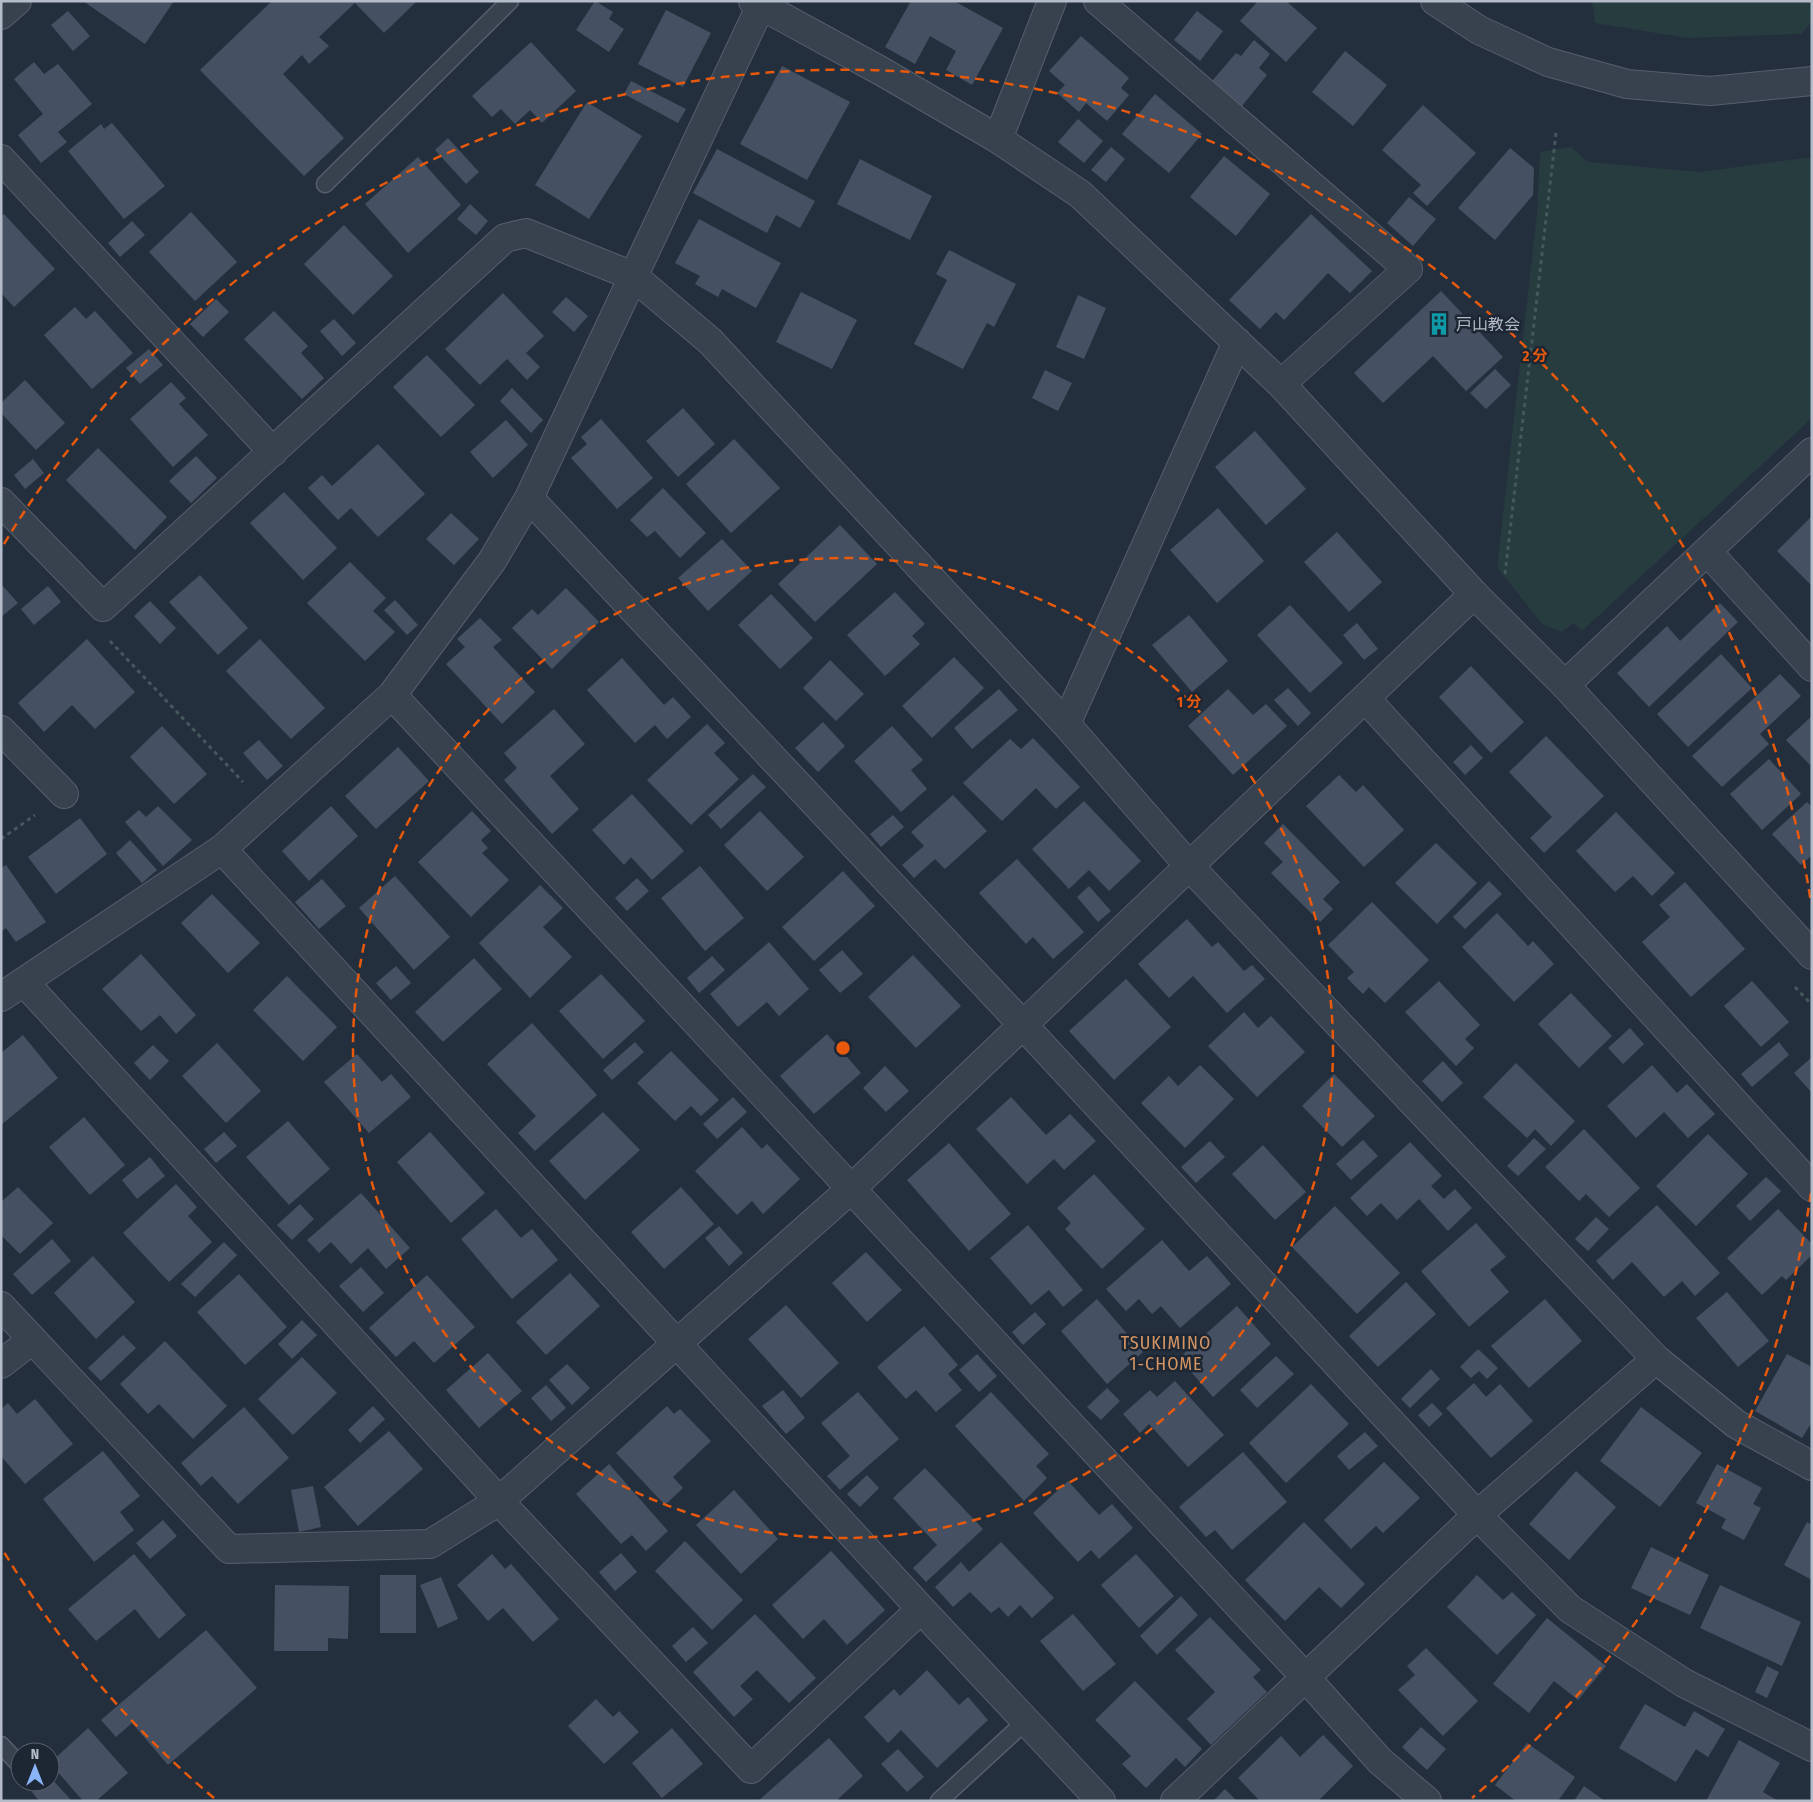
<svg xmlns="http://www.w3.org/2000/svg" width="1813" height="1802" font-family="'Fira Sans Condensed','Noto Sans JP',sans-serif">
	<rect width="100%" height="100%" fill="#242f3e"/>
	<path fill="#263c3f" d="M1592 1H1812V22L1801 34 1687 38 1595 23Z
		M1571 147 1588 162 1700 172 1812 157V418L1582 631 1574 623 1562 632 1542 624 1497 567 1537 214 1540 152Z"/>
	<path fill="#455162" d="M83 1H174L145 44Z
		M272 1H417L384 33 355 3 319 37 329 46 309 64 302 55 283 74 344 138 304 176 200 70Z
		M595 1 613 12 609 19 624 29 609 52 576 30Z
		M911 1H954L1003 28 972 85 946 70 956 51 930 36 915 64 885 47Z
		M1258 1H1286L1317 28 1286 62 1240 21Z
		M666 10 711 33 683 87 638 64Z
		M68 11 90 36 73 51 51 25Z
		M1197 11 1223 31 1200 61 1174 40Z
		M1081 36 1129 78 1121 88 1129 95 1107 121 1086 103 1079 112 1057 93 1065 85 1049 71Z
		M1254 40 1270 54 1259 68 1267 75 1242 106 1212 81 1236 53 1241 56Z
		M531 42 576 91 542 123 530 110 515 124 501 109 492 117 472 96Z
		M1345 51 1387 85 1353 126 1312 92Z
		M34 62 44 74 58 64 92 104 58 132 67 142 41 163 18 135 43 114 14 79Z
		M782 66 850 102 807 180 740 144Z
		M631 81 686 109 678 123 624 94Z
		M1155 94 1202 134 1169 173 1122 134Z
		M587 102 642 136 589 219 535 185Z
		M1423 105 1476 153 1427 206 1413 193 1421 185 1382 150Z
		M1078 119 1103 141 1084 163 1058 142Z
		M112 123 165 186 124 219 68 151 101 124 104 129Z
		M448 138 479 172 466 184 435 150Z
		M1111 147 1125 159 1106 182 1091 170Z
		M1510 148 1534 168 1533 195 1495 240 1458 208Z
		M717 149 815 201 800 228 776 215 767 233 693 193Z
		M1224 156 1270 194 1236 236 1190 197Z
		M418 157 461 205 408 253 365 204Z
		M860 159 932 196 910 240 837 204Z
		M1409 197 1436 219 1413 246 1387 223Z
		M470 204 488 221 476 235 457 219Z
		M191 212 237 262 195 301 149 252Z
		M4 214 55 269 14 307 1 293V217Z
		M1311 214 1372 271 1350 293 1328 273 1284 320 1276 312 1260 329 1229 300Z
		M699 219 781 263 756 308 722 289 718 297 695 284 700 276 675 263Z
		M132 221 145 235 120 257 108 243Z
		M344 225 393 276 353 315 304 264Z
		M949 250 1016 284 994 327 987 323 963 369 914 344 947 280 936 274Z
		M1441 291 1503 357 1466 391 1433 356 1383 403 1354 373Z
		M801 292 857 320 832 369 776 342Z
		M503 293 544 336 526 353 540 367 527 380 507 359 480 385 445 349Z
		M1078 295 1106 308 1084 359 1056 347Z
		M566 297 588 316 574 332 552 312Z
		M216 299 229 312 203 337 190 324Z
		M75 307 86 319 95 311 133 353 92 389 44 335Z
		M274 311 308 346 301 353 324 378 302 399 244 339Z
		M334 319 356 343 342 356 320 331Z
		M149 349 163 365 140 384 126 368Z
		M427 355 475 405 441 437 393 387Z
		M1495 369 1511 385 1486 409 1470 393Z
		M1045 370 1072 383 1058 411 1032 398Z
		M25 380 65 423 36 450 1 413V403Z
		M171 382 186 398 179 404 208 435 173 467 130 419Z
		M512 388 543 420 531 433 500 401Z
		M683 408 715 444 678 477 646 441Z
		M601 419 653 478 617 509 571 458 587 444 581 437Z
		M506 420 528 445 493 478 470 452Z
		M1255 431 1306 489 1266 525 1215 467Z
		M734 439 780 488 731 533 686 484Z
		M378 444 425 494 378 537 351 508 338 520 308 488 322 475 332 486Z
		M98 448 167 517 135 550 66 480Z
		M196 456 217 478 191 503 169 481Z
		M33 459 44 473 25 489 14 475Z
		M663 488 706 533 680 558 655 531 647 537 630 520Z
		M284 492 337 548 303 580 250 523Z
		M1218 508 1264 561 1217 603 1170 550Z
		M451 513 479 539 454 565 426 539Z
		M1812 516V586L1777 551Z
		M840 525 877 564 815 622 778 584Z
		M1337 532 1382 582 1349 612 1304 562Z
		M722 539 752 571 708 611 678 578Z
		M350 562 386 598 373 611 395 632 365 661 307 603Z
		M200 575 248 628 218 655 169 602Z
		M1 584 18 603 1 617Z
		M48 586 61 602 34 625 21 609Z
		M566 588 599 622 552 669 512 628 532 609 538 615Z
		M895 592 925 624 912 636 920 644 885 676 847 635Z
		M771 594 813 638 780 669 738 625Z
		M395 600 418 625 407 635 384 610Z
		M150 601 176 628 160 644 134 616Z
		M1720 603 1738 622 1649 707 1617 673 1667 626 1680 641Z
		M1290 605 1343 663 1310 693 1257 635Z
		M1189 615 1228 661 1192 692 1152 645Z
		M480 618 502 640 493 647 535 692 502 724 446 664 465 647 457 639Z
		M1357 623 1378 649 1364 660 1343 635Z
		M87 639 135 692 95 729 72 705 44 732 18 703Z
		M260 639 325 708 291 739 226 671Z
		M1721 654 1752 688 1688 747 1657 714Z
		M954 657 984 688 932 738 902 706Z
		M622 658 664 705 673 697 691 717 667 739 655 725 635 743 587 690Z
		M830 660 864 694 836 721 803 688Z
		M1471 666 1524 722 1491 753 1439 697Z
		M1780 674 1801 696 1760 734 1769 744 1722 787 1692 756Z
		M1288 688 1311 713 1298 726 1274 700Z
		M999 689 1018 710 972 749 954 728Z
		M1228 689 1253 715 1266 704 1287 726 1233 775 1188 726Z
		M554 709 585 744 550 776 579 809 552 834 504 780 517 768 504 753Z
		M1812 716V763L1810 765 1786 740Z
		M823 722 845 746 818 772 795 748Z
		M707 724 725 743 714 753 739 779 691 825 647 780Z
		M162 726 207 774 174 804 130 757Z
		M892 726 923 760 911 770 927 789 901 812 854 761Z
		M1546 736 1604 796 1544 853 1530 838 1552 817 1509 772Z
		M1033 738 1080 787 1056 809 1036 788 1002 821 963 783 1010 739 1021 749Z
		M259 740 283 766 267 780 243 753Z
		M1471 745 1483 758 1465 775 1453 762Z
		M398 747 429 781 376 829 345 796Z
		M1769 759 1801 794 1762 830 1730 794Z
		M753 774 766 787 721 829 708 815Z
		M1339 775 1356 792 1363 785 1404 830 1364 867 1306 806Z
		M632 794 684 851 652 880 631 857 624 865 592 830Z
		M953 795 987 831 945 869 935 859 914 878 902 865 924 846 911 832Z
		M1084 801 1141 861 1109 891 1089 870 1069 889 1032 849Z
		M1807 802 1812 807V855L1801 865 1772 834Z
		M158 806 192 840 163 866 125 822 139 810 146 817Z
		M331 806 358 836 309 881 282 851Z
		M472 811 491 831 481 840 488 848 482 853 509 880 471 917 418 862Z
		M760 811 804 857 767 891 724 845Z
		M1616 812 1675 873 1652 896 1633 876 1615 892 1576 851Z
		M893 815 904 827 881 847 870 834Z
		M80 818 107 854 56 894 28 857Z
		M1283 824 1340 882 1323 899 1333 909 1320 922 1271 873 1283 862 1264 843Z
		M130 840 157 870 142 883 116 853Z
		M1436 843 1477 883 1437 924 1395 883Z
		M1017 859 1084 932 1053 959 1033 937 1026 944 979 893Z
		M6 865 46 922 16 942 6 928 1 932V868Z
		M700 866 744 918 705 951 661 898Z
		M843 871 875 906 814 961 782 927Z
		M395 876 450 937 414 970 359 908Z
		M637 878 649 891 627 911 615 898Z
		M322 879 346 906 319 929 295 902Z
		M1489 881 1502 894 1465 929 1453 917Z
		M1685 882 1745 949 1691 997 1642 942 1670 917 1659 905Z
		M540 885 563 908 543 927 572 957 530 998 479 943Z
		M1089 886 1111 911 1098 922 1077 897Z
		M212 894 260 943 228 973 181 923Z
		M1372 902 1429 960 1385 1003 1369 987 1363 994 1347 978 1354 972 1328 945Z
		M1497 913 1528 946 1533 941 1554 964 1514 1002 1462 947Z
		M1187 919 1212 947 1218 942 1244 971 1252 965 1265 979 1227 1013 1193 976 1169 998 1138 964Z
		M769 942 809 989 779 1016 767 1002 738 1027 710 994Z
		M842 950 863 974 840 993 819 970Z
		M141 954 196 1015 176 1034 160 1015 141 1031 102 989Z
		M913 955 961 1006 916 1048 868 997Z
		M712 956 725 970 699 993 687 978Z
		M474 958 502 989 443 1042 415 1012Z
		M396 966 411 983 391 1000 376 983Z
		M601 974 645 1021 603 1059 559 1011Z
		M287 976 337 1027 303 1061 253 1010Z
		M1126 979 1171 1027 1114 1080 1069 1031Z
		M1439 981 1480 1025 1465 1039 1474 1048 1456 1066 1405 1012Z
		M1752 981 1789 1022 1761 1047 1724 1006Z
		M1571 993 1612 1036 1579 1068 1538 1024Z
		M1244 1012 1258 1028 1271 1016 1305 1052 1257 1097 1208 1046Z
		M532 1023 597 1095 535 1151 518 1133 536 1116 487 1064Z
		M1630 1028 1644 1044 1623 1064 1608 1048Z
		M827 1034 861 1073 814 1114 780 1076Z
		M23 1035 58 1078 1 1125V1053Z
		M635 1042 644 1052 612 1080 603 1070Z
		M1779 1042 1789 1055 1752 1087 1741 1074Z
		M217 1043 261 1091 226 1123 182 1076Z
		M153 1045 169 1061 150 1080 134 1063Z
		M671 1051 719 1100 701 1116 691 1106 675 1121 637 1083Z
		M357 1054 382 1082 391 1074 411 1097 369 1133 324 1082Z
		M1812 1057V1093L1794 1073Z
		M1443 1061 1463 1083 1442 1102 1422 1081Z
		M1516 1063 1575 1121 1551 1146 1535 1129 1527 1138 1483 1097Z
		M1200 1065 1234 1099 1185 1148 1141 1103 1169 1076 1178 1086Z
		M1652 1065 1677 1093 1687 1084 1715 1114 1688 1138 1664 1112 1636 1138 1607 1106Z
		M885 1066 909 1091 886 1112 863 1088Z
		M1334 1074 1375 1116 1342 1147 1302 1106Z
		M733 1097 747 1112 717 1139 703 1124Z
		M1011 1097 1046 1135 1070 1114 1096 1141 1064 1170 1054 1159 1027 1184 976 1129Z
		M603 1112 640 1150 585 1200 549 1161Z
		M84 1117 125 1165 90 1195 49 1147Z
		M288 1121 330 1169 289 1205 246 1157Z
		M742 1127 762 1149 767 1144 800 1179 763 1214 752 1201 737 1215 695 1171Z
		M1584 1129 1640 1188 1609 1217 1586 1194 1579 1201 1545 1167Z
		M224 1132 237 1146 216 1163 204 1149Z
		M430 1132 485 1193 451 1223 397 1162Z
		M1708 1134 1748 1174 1696 1226 1656 1186Z
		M1534 1138 1546 1149 1518 1176 1507 1166Z
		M1363 1140 1378 1156 1351 1180 1336 1164Z
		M1210 1141 1225 1157 1196 1183 1181 1167Z
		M1410 1142 1442 1176 1431 1186 1444 1199 1455 1189 1472 1208 1448 1231 1419 1199 1397 1220 1381 1203 1367 1216 1350 1198Z
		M949 1143 1011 1214 969 1251 907 1180Z
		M1263 1145 1306 1192 1275 1220 1232 1174Z
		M150 1157 165 1176 137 1199 122 1180Z
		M1094 1174 1145 1229 1102 1269 1065 1229 1071 1223 1057 1208Z
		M1766 1177 1781 1191 1750 1221 1736 1206Z
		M176 1184 197 1207 188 1216 212 1242 169 1282 123 1233Z
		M18 1187 53 1223 20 1254 1 1235V1202Z
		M681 1187 714 1224 664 1269 631 1232Z
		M361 1193 410 1248 386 1269 368 1248 351 1264 331 1242 319 1253 307 1240Z
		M300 1204 314 1219 292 1240 277 1225Z
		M1657 1205 1720 1273 1695 1296 1682 1281 1664 1297 1632 1262 1613 1280 1596 1261Z
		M1335 1206 1400 1273 1357 1314 1292 1247Z
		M496 1209 521 1238 532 1229 558 1260 512 1299 461 1239Z
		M1778 1209 1812 1244V1255L1786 1280 1782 1276 1762 1295 1727 1258Z
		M1596 1217 1609 1229 1588 1251 1575 1239Z
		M1476 1223 1506 1257 1490 1270 1509 1292 1469 1327 1421 1271Z
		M1028 1225 1083 1290 1063 1307 1049 1290 1031 1305 990 1258Z
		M719 1226 743 1253 729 1266 705 1238Z
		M52 1239 71 1261 32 1295 13 1274Z
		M1162 1240 1189 1271 1207 1256 1231 1284 1180 1328 1161 1306 1152 1314 1139 1299 1126 1311 1106 1289Z
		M224 1242 237 1255 195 1297 181 1284Z
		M866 1252 902 1290 867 1322 832 1283Z
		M93 1256 135 1302 96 1339 54 1293Z
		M361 1267 384 1293 363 1312 339 1286Z
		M570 1273 600 1306 546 1355 516 1322Z
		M239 1274 287 1327 245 1365 197 1312Z
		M427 1275 475 1327 434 1363 414 1341 396 1357 369 1328Z
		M1406 1282 1436 1314 1378 1367 1349 1336Z
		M1727 1292 1769 1341 1738 1367 1696 1318Z
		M1097 1299 1143 1352 1107 1384 1061 1331Z
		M1545 1299 1582 1341 1529 1388 1491 1346Z
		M786 1305 839 1363 801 1398 748 1339Z
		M1237 1306 1271 1344 1213 1397 1179 1358Z
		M1035 1312 1046 1324 1023 1345 1012 1332Z
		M302 1320 317 1335 292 1359 278 1344Z
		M924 1326 958 1365 948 1374 962 1390 936 1412 916 1390 906 1399 877 1367Z
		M123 1335 136 1348 101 1381 88 1368Z
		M165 1341 227 1406 193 1439 159 1404 148 1414 120 1384Z
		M1478 1349 1498 1368 1487 1379 1479 1371 1471 1378 1460 1367Z
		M488 1353 522 1391 479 1428 446 1390Z
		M977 1354 997 1376 979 1392 959 1370Z
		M1787 1354 1812 1367V1422L1802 1438 1755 1411Z
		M1276 1356 1294 1374 1257 1408 1240 1390Z
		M302 1357 337 1393 293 1435 258 1399Z
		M567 1364 590 1388 572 1405 549 1380Z
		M1431 1369 1440 1379 1410 1408 1401 1399Z
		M1175 1381 1224 1435 1188 1467 1149 1424 1140 1433 1123 1414 1150 1390 1157 1397Z
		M1474 1383 1486 1397 1500 1384 1533 1421 1491 1458 1446 1408Z
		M1311 1384 1349 1424 1286 1483 1249 1443Z
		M546 1385 566 1408 551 1421 531 1398Z
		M1107 1388 1120 1401 1101 1420 1087 1407Z
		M783 1390 805 1418 786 1434 762 1406Z
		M858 1392 899 1439 840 1490 827 1476 850 1456 821 1423Z
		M991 1392 1049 1454 1036 1466 1047 1478 1024 1501 955 1426Z
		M35 1399 73 1444 25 1484 1 1456V1409L8 1403 17 1414Z
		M1432 1403 1443 1414 1429 1427 1418 1415Z
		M373 1406 385 1419 360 1443 348 1430Z
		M667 1406 674 1414 680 1409 711 1441 673 1477 683 1488 665 1505 616 1453Z
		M244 1407 289 1458 238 1504 212 1476 201 1486 181 1463Z
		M1641 1407 1702 1453 1660 1507 1600 1461Z
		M389 1431 423 1469 358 1526 324 1487Z
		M1365 1432 1378 1446 1349 1470 1337 1456Z
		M103 1451 140 1496 120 1512 134 1530 94 1562 43 1499Z
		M1243 1452 1287 1502 1232 1550 1215 1530 1206 1537 1179 1507Z
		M1384 1462 1420 1498 1383 1533 1376 1526 1351 1549 1324 1520Z
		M609 1464 668 1531 646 1551 632 1535 621 1544 576 1494Z
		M1717 1464 1762 1488 1753 1504 1761 1508 1744 1540 1721 1528 1726 1519 1696 1503Z
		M925 1468 983 1529 926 1582 913 1568 937 1545 893 1498Z
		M1576 1471 1616 1507 1569 1560 1529 1524Z
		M867 1475 879 1488 860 1507 847 1494Z
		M1068 1481 1099 1515 1112 1504 1133 1528 1099 1559 1091 1550 1078 1562 1033 1513Z
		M313 1486 321 1527 299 1532 291 1490Z
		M734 1490 778 1539 741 1574 696 1525Z
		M163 1520 177 1536 150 1559 136 1543Z
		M1304 1522 1365 1584 1341 1608 1319 1587 1285 1621 1245 1580Z
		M1807 1522 1812 1525V1580L1784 1565Z
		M685 1541 743 1600 712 1630 655 1571Z
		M1001 1542 1054 1598 1032 1618 1020 1605 1008 1617 999 1607 991 1613 970 1592 953 1607 935 1587 961 1562 969 1572Z
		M1651 1547 1709 1575 1690 1615 1631 1588Z
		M831 1551 885 1610 847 1645 824 1619 803 1639 772 1605Z
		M621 1553 637 1572 615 1591 599 1572Z
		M134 1554 186 1615 159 1639 135 1609 96 1641 68 1609Z
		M492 1554 505 1569 511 1564 559 1619 533 1642 503 1608 488 1621 457 1585Z
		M1136 1554 1174 1596 1139 1628 1101 1585Z
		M380 1575H416V1633H380Z
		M1477 1575 1503 1600 1512 1592 1536 1615 1497 1655 1447 1607Z
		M441 1577 458 1619 438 1628 420 1585Z
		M275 1585 349 1586 348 1639 328 1638V1651H274Z
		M1720 1585 1801 1622 1782 1666 1700 1628Z
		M1181 1596 1198 1615 1157 1655 1140 1636Z
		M755 1614 816 1678 789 1703 757 1670 740 1686 753 1699 734 1717 693 1672Z
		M1073 1614 1116 1664 1083 1691 1040 1641Z
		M1210 1617 1261 1670 1253 1677 1267 1692 1211 1745 1187 1719 1215 1692 1175 1650Z
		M1547 1618 1606 1666 1578 1700 1554 1681 1529 1713 1493 1684Z
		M693 1627 708 1643 686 1662 672 1646Z
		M206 1630 257 1688 168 1765 132 1723 116 1737 101 1720Z
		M1426 1648 1478 1701 1443 1736 1398 1690 1415 1675 1407 1666Z
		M1767 1666 1779 1672 1767 1698 1755 1692Z
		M927 1670 959 1705 968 1697 988 1720 937 1768 901 1730 888 1743 864 1717 894 1689 900 1696Z
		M1135 1681 1202 1749 1185 1767 1176 1758 1146 1788 1122 1764 1131 1756 1095 1720Z
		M596 1699 613 1717 619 1711 639 1732 604 1764 568 1726Z
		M1645 1704 1685 1727 1694 1711 1725 1729 1708 1757 1696 1749 1676 1782 1619 1748Z
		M1421 1727 1446 1749 1427 1770 1402 1747Z
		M88 1728 128 1773 96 1801H83L50 1763Z
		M672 1728 703 1764 662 1798 632 1763Z
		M1323 1735 1353 1766 1318 1801H1260L1238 1778 1281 1736 1300 1757Z
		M829 1738 863 1776 836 1801H758Z
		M1739 1740 1780 1763 1763 1792 1778 1801H1706Z
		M1527 1743 1575 1777 1558 1801H1516L1495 1785Z
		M898 1749 924 1777 907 1792 881 1764Z
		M50 1777 72 1801H39L32 1792 42 1782H50Z
		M1584 1786 1605 1801H1574Z
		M1225 1789 1237 1801H1213Z"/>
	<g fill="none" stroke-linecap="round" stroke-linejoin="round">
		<defs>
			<path id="service" d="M325 184 510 1
				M1 1745 18 1763
				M939 1801 1026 1721"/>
			<path id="minor" d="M1098 1 1408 269 1281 384
				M1 15 17 1
				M998 139 1052 1
				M1 159 273 452
				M529 498 1023 1025 1477 1515 1570 1609 1684 1683 1812 1747
				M1 502 103 607 505 238 526 233 633 276 710 341 1066 724 1190 867 1656 1359 1736 1424 1812 1466
				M1707 551 1812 667
				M1565 685 1812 452
				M392 695 1306 1678 1380 1761 1427 1801
				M1365 698 1812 1187
				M1066 724 1237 342
				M1 730 64 794
				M222 849 921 1609 1101 1801
				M24 982 499 1501 751 1769 921 1609
				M1 997 222 849 392 695 492 561 529 498 763 1
				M1 1306 229 1549 430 1544 499 1501 851 1189 1474 594
				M1 1364 32 1340
				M1175 1801 1477 1515 1656 1359"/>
			<path id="tertiary" d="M753 1 881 71 998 139 1080 194 1281 384 1474 594 1565 685 1812 955
				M1435 1 1479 30 1548 62 1627 84 1710 91 1812 81"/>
		</defs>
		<use href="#service" stroke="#565f6c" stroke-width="19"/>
		<use href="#minor" stroke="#565f6c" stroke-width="30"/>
		<use href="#tertiary" stroke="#565f6c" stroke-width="30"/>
		<path stroke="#44595c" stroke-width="3" stroke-dasharray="4 4" stroke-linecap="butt" d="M1505 574 1556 133
			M110 641 243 782
			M1 839 35 815
			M1795 987 1812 1005"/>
		<use href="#service" stroke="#38414e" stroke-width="16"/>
		<use href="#minor" stroke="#38414e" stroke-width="28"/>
		<use href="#tertiary" stroke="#38414e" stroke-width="28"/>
	</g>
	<g fill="none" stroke="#e8590c" stroke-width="2.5" stroke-dasharray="9 6">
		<circle cx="843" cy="1048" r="490"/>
		<path d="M1811 1193A979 979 0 0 1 1472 1798M214 1798A979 979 0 0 1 4 1552M4 544A979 979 0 0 1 1811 903"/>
	</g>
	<defs>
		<symbol id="building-bare" viewBox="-9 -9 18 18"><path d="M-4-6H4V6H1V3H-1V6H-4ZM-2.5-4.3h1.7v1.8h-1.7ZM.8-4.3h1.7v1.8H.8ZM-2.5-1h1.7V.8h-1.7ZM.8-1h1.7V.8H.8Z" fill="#0f9aa8" stroke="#1d2633" stroke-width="2.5" paint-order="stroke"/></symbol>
	</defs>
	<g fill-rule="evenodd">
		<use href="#building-bare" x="1423" y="308" width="32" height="32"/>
	</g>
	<g text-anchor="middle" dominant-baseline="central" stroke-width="5" stroke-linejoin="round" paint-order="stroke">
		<g font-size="16" fill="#b4bcc9" stroke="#1d2633" text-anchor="start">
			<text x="1456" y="324">戸山教会</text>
		</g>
		<g font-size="18" letter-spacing="1" fill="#d59563" stroke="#1d2633">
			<text x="1166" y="1343">TSUKIMINO<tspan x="1166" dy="21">1-CHOME</tspan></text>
		</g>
	</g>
	<circle cx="843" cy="1048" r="8" fill="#e8590c" stroke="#1d2633" stroke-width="2.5"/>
	<g font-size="15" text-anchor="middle" font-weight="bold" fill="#e8590c" stroke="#1d2633" stroke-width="5" stroke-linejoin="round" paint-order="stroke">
		<text x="1535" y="361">2 分</text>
		<text x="1189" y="707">1 分</text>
	</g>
	<rect width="1813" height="1802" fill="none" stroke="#b4bcc9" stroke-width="5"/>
	<g transform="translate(35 1767)"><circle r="24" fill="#1d2633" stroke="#59626f"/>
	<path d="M0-4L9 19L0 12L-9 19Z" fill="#8ab4f8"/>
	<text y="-8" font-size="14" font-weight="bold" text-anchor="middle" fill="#b4bcc9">N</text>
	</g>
</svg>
